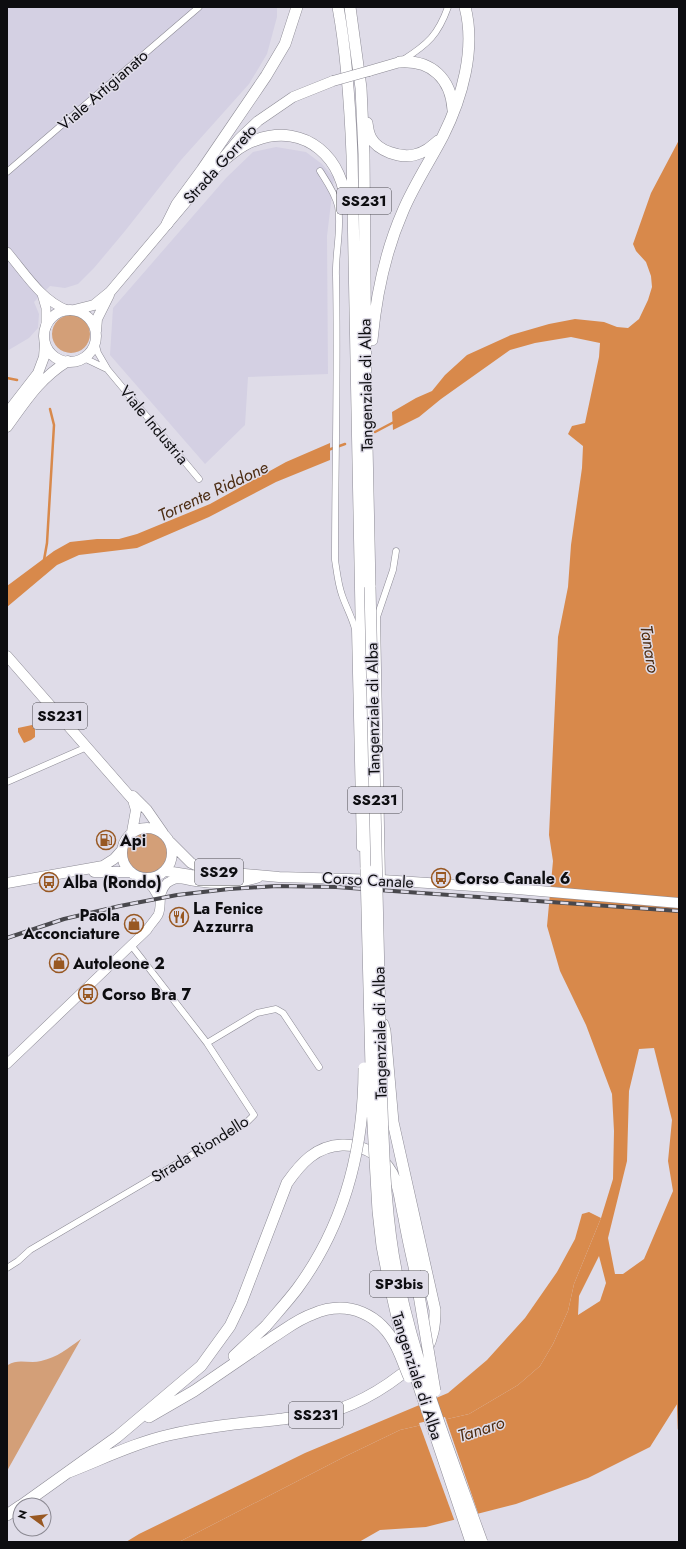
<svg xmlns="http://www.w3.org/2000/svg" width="686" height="1549" font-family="Jost,sans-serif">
	<rect width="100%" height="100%" fill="#dfdce8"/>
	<path fill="#d4d0e3" d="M7 7H277V17L267 54 249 84 181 160 125 231 94 268 78 284 65 288 50 286 34 302 39 314 38 328 29 338 7 351Z
		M276 147 306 152 322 164 334 178 327 236 328 374 248 377 245 425 205 464 110 355 113 308 226 178 253 152Z"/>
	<path fill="#d39f78" d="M52 334a19 19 0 1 1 38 0a19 19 0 1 1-38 0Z
		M126 853a21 21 0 1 1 42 0a21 21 0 1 1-42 0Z
		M81 1339 73 1353 7 1471 8 1365C18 1358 29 1364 41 1361 58 1357 67 1349 81 1339Z"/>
	<path fill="#d98b4d" d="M589 1212 601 1218 574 1284 568 1311 553 1344 540 1366 518 1385 469 1414 400 1430 346 1456 179 1542H126L139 1534 305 1453 448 1393 487 1360 525 1318 557 1272 575 1239 582 1214Z"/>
	<path fill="#d8894b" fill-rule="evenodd" d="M679 140V1401L650 1447 588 1478 516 1504 426 1527 380 1530 359 1542H179L346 1456 400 1430 469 1414 518 1385 540 1366 553 1344 568 1311 574 1284 601 1218 613 1179 614 1131 612 1094 586 1025 560 971 547 926 553 861 549 835 558 637 568 587 571 545 582 468 583 446 568 434 572 426 585 423 599 357 600 343 571 337 535 343 510 350 441 399 419 417 393 430 392 412 416 398 432 391 445 375 467 355 511 335 549 324 575 319 604 322 617 327 628 328 639 319 648 300 652 287 651 276 646 262 636 251 633 244 651 193ZM654 1048 672 1120 668 1161 673 1191 644 1259 623 1274H615L608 1238 627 1161 629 1091 639 1049ZM599 1256 606 1283 600 1301 578 1315 579 1296Z
		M330 443V460L276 482 209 517 137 548 79 555 57 565 7 607V586L54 551 70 542 97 539H119L137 534 210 504 286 462Z
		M32 725 35 729V737L31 740 24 743 18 732V728Z"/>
	<path fill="#dfdce8" d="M445 1417 479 1516 455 1522 419 1423Z"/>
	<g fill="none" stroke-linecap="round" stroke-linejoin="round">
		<path stroke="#d8894b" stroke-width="2.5" d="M7 378 17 380
			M375 432 394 422
			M328 450 345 444
			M44 560 47 543 54 425 50 409
			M678 1401 679 1429"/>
		<defs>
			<path id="street" d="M403 60C428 44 438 35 448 7
				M320 171C327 182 335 193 338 206 342 229 335 253 336 276 338 370 335 465 335 560 337 572 338 584 342 595 346 607 352 617 355 629L360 848
				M7 172 199 7
				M95 342 98 353 108 370 199 479
				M84 358 107 369
				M7 782 87 747
				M382 880 377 617 393 570 396 551
				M207 1043 257 1013 276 1009 283 1013 319 1067
				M7 1268 18 1261 30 1250 246 1123 254 1115 207 1043 131 945"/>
			<path id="secondary" d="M7 252C25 273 41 300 67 310
				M42 294 46 308V327
				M144 878 153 888 159 898
				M7 1064 147 930C150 925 155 920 158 915 163 905 156 895 167 883 170 881 172 880 175 879 183 878 192 882 200 882 220 885 239 884 258 878"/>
			<path id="primary" d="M369 71 400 62
				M74 310 94 305 110 292 239 139 258 121 293 97 333 81
				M44 336a26 26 0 1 1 52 0a26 26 0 1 1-52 0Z
				M96 331 97 319 109 295
				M7 413 38 373 44 357 45 344
				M7 427C26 401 39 379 68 361
				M7 656 133 800 136 810 132 832
				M133 796 147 810 163 833
				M122 853a25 25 0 1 1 50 0a25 25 0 1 1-50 0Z
				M170 842 191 863 200 867 212 871 279 877 382 880 504 888 679 903
				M166 871 191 875 217 877
				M94 872H130
				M7 883 103 866 114 859 122 850"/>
			<path id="highway" d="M338 7C347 56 350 105 352 155L366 869
				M350 7 361 88 364 154 366 397 370 587
				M400 62C432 60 451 79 453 110
				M367 123C368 129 368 133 371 138 378 151 400 158 414 155 424 153 431 147 438 141
				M209 173C223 161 238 146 256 140 306 122 345 159 346 208
				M167 224 177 204 202 170 266 76 285 44 297 7
				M372 340C376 296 385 252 403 211 414 185 430 161 443 136 462 98 476 49 465 7
				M383 1024 385 1031 393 1122 435 1310C435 1326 433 1337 426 1351
				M234 1356 266 1326
				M149 1417 194 1391 273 1337
				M69 1472C100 1460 137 1442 169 1435 207 1426 245 1423 283 1419 293 1417 304 1418 314 1416 350 1409 385 1389 413 1365
				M22 1505 117 1437 201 1366 230 1326 241 1303 287 1183C301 1163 316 1146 342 1145 366 1144 388 1159 396 1182 400 1193 401 1206 404 1218 407 1236 411 1253 415 1271
				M7 1515 20 1506"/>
		</defs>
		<use href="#street" stroke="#8d8b95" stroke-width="7"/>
		<use href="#secondary" stroke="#8d8b95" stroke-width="10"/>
		<use href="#primary" stroke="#8d8b95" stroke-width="11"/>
		<use href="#highway" stroke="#8d8b95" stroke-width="12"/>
		<use href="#street" stroke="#fff" stroke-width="6"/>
		<use href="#secondary" stroke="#fff" stroke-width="9"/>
		<use href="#primary" stroke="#fff" stroke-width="10"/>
		<use href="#highway" stroke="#fff" stroke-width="11"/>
		<defs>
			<path id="rail" d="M7 938 64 919 120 906 177 895 229 889 277 886 336 887 679 911"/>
		</defs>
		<use href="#rail" stroke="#49484d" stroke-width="4"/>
		<use href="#rail" stroke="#dfdce8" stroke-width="2.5" stroke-dasharray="8" stroke-linecap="butt"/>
		<defs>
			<path id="primary-bridge" d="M333 81 369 71"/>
			<path id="highway-bridge" d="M370 587 382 1108C384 1165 386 1224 398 1280 417 1370 451 1456 482 1542
				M366 869 372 1107 378 1211 382 1246 389 1282 400 1330 471 1542
				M415 1271 435 1391
				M266 1326C276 1314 287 1302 297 1289 345 1224 364 1147 364 1068
				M273 1337C286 1329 298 1319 313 1314 348 1299 381 1314 397 1348 402 1358 405 1368 409 1377"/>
		</defs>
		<use href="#primary-bridge" stroke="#8d8b95" stroke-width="11" stroke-linecap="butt"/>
		<use href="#highway-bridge" stroke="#8d8b95" stroke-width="12" stroke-linecap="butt"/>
		<use href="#primary-bridge" stroke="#fff" stroke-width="10"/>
		<use href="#highway-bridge" stroke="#fff" stroke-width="11"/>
	</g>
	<defs>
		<symbol id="fuel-ring" viewBox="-11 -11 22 22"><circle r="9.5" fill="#dfdce8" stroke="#985822" stroke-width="1.5"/><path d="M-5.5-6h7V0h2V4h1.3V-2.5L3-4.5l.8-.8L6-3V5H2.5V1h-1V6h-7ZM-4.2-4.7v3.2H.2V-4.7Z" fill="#985822"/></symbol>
		<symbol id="bus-ring" viewBox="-11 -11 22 22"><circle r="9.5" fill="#dfdce8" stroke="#985822" stroke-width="1.5"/><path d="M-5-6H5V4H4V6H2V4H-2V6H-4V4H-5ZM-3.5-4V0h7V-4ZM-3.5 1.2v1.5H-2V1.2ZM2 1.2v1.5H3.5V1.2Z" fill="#985822"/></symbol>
		<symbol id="restaurant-ring" viewBox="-11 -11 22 22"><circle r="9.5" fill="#dfdce8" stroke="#985822" stroke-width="1.5"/><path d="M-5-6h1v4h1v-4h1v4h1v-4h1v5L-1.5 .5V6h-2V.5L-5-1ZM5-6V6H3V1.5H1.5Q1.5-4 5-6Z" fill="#985822"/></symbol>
		<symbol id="shop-ring" viewBox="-11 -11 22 22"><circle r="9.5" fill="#dfdce8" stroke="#985822" stroke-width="1.5"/><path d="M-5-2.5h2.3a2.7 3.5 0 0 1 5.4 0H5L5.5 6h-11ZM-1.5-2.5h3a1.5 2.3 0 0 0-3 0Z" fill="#985822"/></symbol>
	</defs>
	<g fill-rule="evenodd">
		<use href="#fuel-ring" x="95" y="829" width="22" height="22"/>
		<use href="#bus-ring" x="430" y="867" width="22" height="22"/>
		<use href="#bus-ring" x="38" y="871" width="22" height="22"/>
		<use href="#restaurant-ring" x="168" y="906" width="22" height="22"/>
		<use href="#shop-ring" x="123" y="913" width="22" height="22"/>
		<use href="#shop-ring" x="48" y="952" width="22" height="22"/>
		<use href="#bus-ring" x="77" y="983" width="22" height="22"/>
	</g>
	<g text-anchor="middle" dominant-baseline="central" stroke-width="3" stroke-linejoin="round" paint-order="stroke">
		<g fill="#dfdce8" stroke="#4c4b51" stroke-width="1">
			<rect x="337" y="188" width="54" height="26" rx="3"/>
			<rect x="33" y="703" width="54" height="26" rx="3"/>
			<rect x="348" y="787" width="54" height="26" rx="3"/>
			<rect x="195" y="859" width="48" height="26" rx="3"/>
			<rect x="370" y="1271" width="58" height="26" rx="3"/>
			<rect x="289" y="1402" width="54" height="26" rx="3"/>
		</g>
		<g font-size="15" font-weight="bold" fill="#0d0d10">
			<text x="364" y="201">SS231</text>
			<text x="60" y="716">SS231</text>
			<text x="375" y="800">SS231</text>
			<text x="219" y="872">SS29</text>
			<text x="399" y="1284">SP3bis</text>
			<text x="316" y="1415">SS231</text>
		</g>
		<g font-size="16" fill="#0d0d10" stroke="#dfdce8">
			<text transform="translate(103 90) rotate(-41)">Viale Artigianato</text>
			<text transform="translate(220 164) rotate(-48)">Strada Gorreto</text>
			<text transform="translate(366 385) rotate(-91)">Tangenziale di Alba</text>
			<text transform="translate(154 425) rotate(50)">Viale Industria</text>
			<text transform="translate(373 709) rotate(-91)">Tangenziale di Alba</text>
			<text transform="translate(368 880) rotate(3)">Corso Canale</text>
			<text transform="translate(380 1033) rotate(-91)">Tangenziale di Alba</text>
			<text transform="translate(200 1149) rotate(-32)">Strada Riondello</text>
			<text transform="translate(417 1376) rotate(72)">Tangenziale di Alba</text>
		</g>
		<g font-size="16" font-weight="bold" fill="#0d0d10" stroke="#dfdce8" text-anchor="start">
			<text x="120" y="840">Api</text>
			<text x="455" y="878">Corso Canale 6</text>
			<text x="63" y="882">Alba (Rondo)</text>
			<text x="193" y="908">La Fenice<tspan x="193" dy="18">Azzurra</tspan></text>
			<text x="120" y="915" text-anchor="end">Paola<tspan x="120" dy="18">Acconciature</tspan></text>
			<text x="73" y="963">Autoleone 2</text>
			<text x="102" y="994">Corso Bra 7</text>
		</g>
		<g font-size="17" font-style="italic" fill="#4c2c12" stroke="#dfdce8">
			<text transform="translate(213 491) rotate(-25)">Torrente Riddone</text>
			<text transform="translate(650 649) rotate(81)">Tanaro</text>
			<text transform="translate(481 1429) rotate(-18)">Tanaro</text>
		</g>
	</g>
	<rect width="686" height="1549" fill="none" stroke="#0d0d10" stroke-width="16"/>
	<g transform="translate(32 1517) rotate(285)"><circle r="19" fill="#dfdce8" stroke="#8b8992"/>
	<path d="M0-3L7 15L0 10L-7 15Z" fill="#985822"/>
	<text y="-6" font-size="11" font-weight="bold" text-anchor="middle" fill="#0d0d10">N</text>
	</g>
</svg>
